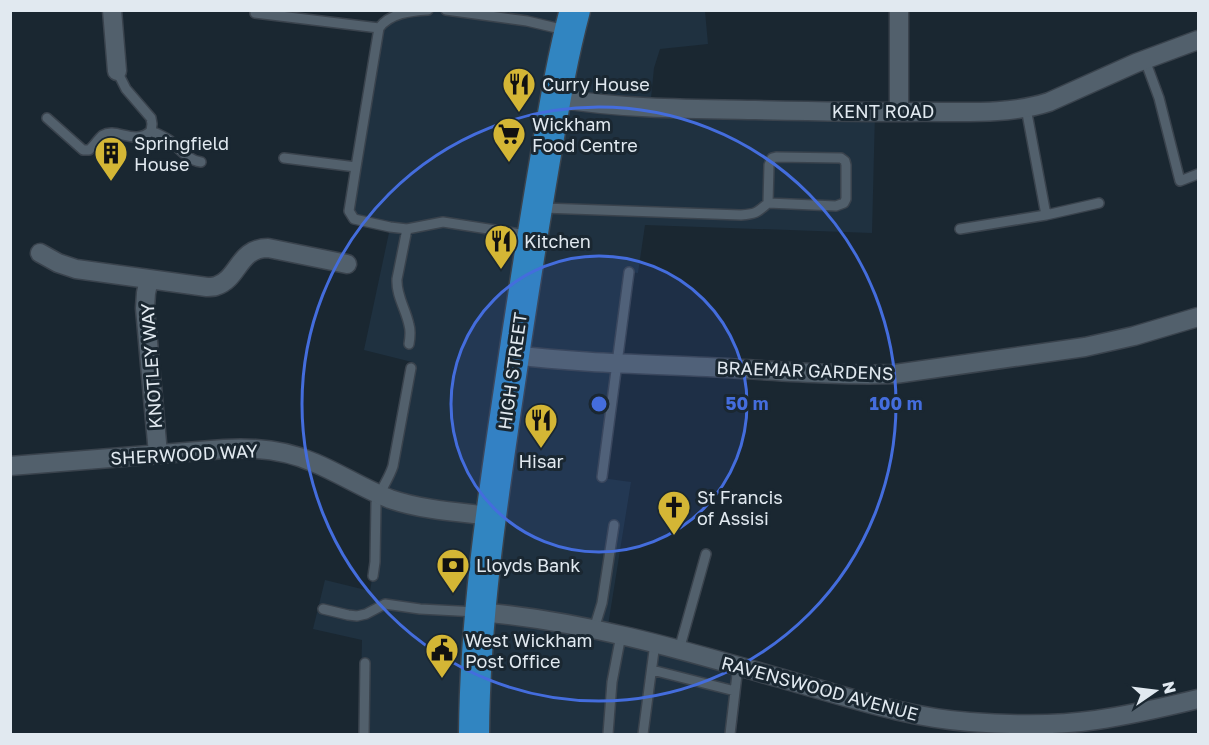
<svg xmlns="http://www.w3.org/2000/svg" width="1209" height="745" font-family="'Golos Text',sans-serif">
	<rect width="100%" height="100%" fill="#1a2731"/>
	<path fill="#1f3140" d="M411 11H705L708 44 660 49 654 68 650 108 875 112 872 233 645 225 638 273 630 272 602 478 631 482 607 632 738 666 735 691 741 692 736 734H360L362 640 313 629 325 580 370 591 372 579 376 503 393 466 412 362 364 350 390 228 354 219 349 211 379 28Z"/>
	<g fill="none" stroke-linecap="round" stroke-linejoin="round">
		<defs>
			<path id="service" d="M446 10 527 21 565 30
				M255 13 379 28C390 13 411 11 428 10
				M1145 60 1159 98 1180 181 1198 174
				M47 118 83 150H89C94 146 98 139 103 135 116 127 135 146 151 131L152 124 151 118 126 89 117 71
				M151 131C158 134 163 136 169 140 180 149 187 160 201 162
				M776 157 841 158 845 161 846 165V199L844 203 836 206 768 203 769 165 772 158Z
				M284 158 356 167 379 28
				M356 167 349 211 354 219 390 227 407 229 443 222 527 235
				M543 208 741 215C755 214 757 213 768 203
				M1046 215 1099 203
				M407 229 397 279C396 296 406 309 409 325 411 331 410 338 409 344
				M960 229 1046 215 1026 108
				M602 477 629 272
				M373 576 375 562 376 503C380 490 389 479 393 466L411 368
				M323 609 348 615 357 616 366 614 385 604 420 609 477 612
				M594 629 602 603 614 525
				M679 650 706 554
				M652 670 735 691
				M364 734 365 663
				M608 734 612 682 621 635
				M643 734 655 643
				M730 734 738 666"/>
			<path id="minor" d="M112 10 117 71
				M556 98C622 109 688 109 755 110 806 111 858 112 909 112 954 111 1007 116 1049 102L1136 63 1198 40
				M899 112V10
				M40 253 58 263 76 269 207 287C210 287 213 287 216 286 239 279 238 248 268 248L347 264
				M149 279 146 293 145 308 158 454
				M514 355C578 363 643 364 707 367 769 370 832 376 895 374L1085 347 1134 336 1198 317
				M10 466 224 449C255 447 286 450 315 463 341 474 364 489 390 499 422 510 457 512 491 516
				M479 612C588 621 693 653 797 683 854 699 910 718 970 722 1011 725 1055 726 1096 720 1131 715 1165 707 1198 699"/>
			<path id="trunk" d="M474 734C475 602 497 472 516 342 525 283 534 225 544 166 553 114 561 62 575 10"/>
		</defs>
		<use href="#service" stroke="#3a434d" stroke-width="12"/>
		<use href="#minor" stroke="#3a434d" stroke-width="21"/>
		<use href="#trunk" stroke="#3a434d" stroke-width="33"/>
		<use href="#service" stroke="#52606c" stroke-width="9"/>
		<use href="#minor" stroke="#52606c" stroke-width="18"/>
		<use href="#trunk" stroke="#3185c1" stroke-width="30"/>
	</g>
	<circle cx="599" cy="404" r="148" fill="#446ddd" fill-opacity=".12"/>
	<g fill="none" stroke="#446ddd" stroke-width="3">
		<circle cx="599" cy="404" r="148"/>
		<circle cx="599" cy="404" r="297"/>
	</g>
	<defs>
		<symbol id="restaurant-pin" viewBox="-11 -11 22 30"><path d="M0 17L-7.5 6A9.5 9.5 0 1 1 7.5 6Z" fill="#d4b635" stroke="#1a2731"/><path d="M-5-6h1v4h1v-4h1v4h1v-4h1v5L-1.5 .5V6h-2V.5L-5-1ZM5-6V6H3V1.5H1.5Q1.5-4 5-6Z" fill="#111"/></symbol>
		<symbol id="supermarket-pin" viewBox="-11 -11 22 30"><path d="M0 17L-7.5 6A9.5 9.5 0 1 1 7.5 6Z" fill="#d4b635" stroke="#1a2731"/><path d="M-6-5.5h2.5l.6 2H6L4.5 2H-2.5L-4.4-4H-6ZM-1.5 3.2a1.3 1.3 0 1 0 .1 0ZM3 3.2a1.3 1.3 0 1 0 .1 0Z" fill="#111"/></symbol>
		<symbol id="building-pin" viewBox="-11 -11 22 30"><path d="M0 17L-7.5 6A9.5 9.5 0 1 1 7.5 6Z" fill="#d4b635" stroke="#1a2731"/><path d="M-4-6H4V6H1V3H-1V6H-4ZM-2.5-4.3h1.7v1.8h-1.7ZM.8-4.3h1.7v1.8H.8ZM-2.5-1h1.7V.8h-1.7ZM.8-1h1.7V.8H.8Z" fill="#111"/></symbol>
		<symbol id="church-pin" viewBox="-11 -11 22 30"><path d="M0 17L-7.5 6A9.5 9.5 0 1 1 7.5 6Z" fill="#d4b635" stroke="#1a2731"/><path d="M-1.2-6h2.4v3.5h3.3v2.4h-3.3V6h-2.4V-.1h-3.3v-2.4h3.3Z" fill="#111"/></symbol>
		<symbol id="bank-pin" viewBox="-11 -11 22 30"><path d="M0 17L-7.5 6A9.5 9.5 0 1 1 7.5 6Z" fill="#d4b635" stroke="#1a2731"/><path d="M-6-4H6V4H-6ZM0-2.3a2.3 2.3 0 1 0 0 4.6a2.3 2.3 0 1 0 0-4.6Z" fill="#111"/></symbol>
		<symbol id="civic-pin" viewBox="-11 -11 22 30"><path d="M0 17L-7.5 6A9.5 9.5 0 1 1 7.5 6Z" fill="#d4b635" stroke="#1a2731"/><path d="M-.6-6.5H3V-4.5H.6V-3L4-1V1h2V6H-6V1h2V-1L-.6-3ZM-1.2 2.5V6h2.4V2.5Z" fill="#111"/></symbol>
	</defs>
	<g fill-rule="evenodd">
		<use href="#restaurant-pin" x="500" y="65" width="38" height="52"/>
		<use href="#supermarket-pin" x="490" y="115" width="38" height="52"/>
		<use href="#building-pin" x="92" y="134" width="38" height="52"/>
		<use href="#restaurant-pin" x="482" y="222" width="38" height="52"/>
		<use href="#restaurant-pin" x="522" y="401" width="38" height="52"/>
		<use href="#church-pin" x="655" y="488" width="38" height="52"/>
		<use href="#bank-pin" x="434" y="546" width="38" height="52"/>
		<use href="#civic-pin" x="423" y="631" width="38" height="52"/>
	</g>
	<g text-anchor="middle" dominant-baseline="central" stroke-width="6" stroke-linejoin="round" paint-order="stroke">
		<g font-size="18" fill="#e1e9f0" stroke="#1a2731" text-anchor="start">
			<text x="542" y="84">Curry House</text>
			<text x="532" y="124">Wickham<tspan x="532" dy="21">Food Centre</tspan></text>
			<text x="134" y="143">Springfield<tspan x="134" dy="21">House</tspan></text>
			<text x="524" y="241">Kitchen</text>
			<text x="541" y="461" text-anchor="middle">Hisar</text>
			<text x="697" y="497">St Francis<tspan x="697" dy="21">of Assisi</tspan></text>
			<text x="476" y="565">Lloyds Bank</text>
			<text x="465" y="640">West Wickham<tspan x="465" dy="21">Post Office</tspan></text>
		</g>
		<g font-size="18" fill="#e1e9f0" stroke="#1a2731">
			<text x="883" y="111">KENT ROAD</text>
			<text transform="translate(151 366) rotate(-94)">KNOTLEY WAY</text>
			<text transform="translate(805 370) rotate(2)">BRAEMAR GARDENS</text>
			<text transform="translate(512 371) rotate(-82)">HIGH STREET</text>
			<text transform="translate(184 454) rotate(-3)">SHERWOOD WAY</text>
			<text transform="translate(820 688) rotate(15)">RAVENSWOOD AVENUE</text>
		</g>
	</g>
	<circle cx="599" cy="404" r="9" fill="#446ddd" stroke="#1a2731" stroke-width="3"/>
	<g font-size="18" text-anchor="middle" font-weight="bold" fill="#446ddd" stroke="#1a2731" stroke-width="6" stroke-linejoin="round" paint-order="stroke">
		<text x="747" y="410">50 m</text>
		<text x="896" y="410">100 m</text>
	</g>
	<rect width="1209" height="745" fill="none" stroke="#e1e9f0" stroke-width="24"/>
	<g transform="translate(1155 691) rotate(76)" stroke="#1a2731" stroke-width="4.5" paint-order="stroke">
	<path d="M0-4.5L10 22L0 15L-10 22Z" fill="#e1e9f0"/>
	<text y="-9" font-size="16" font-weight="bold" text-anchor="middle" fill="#e1e9f0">N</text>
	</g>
</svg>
